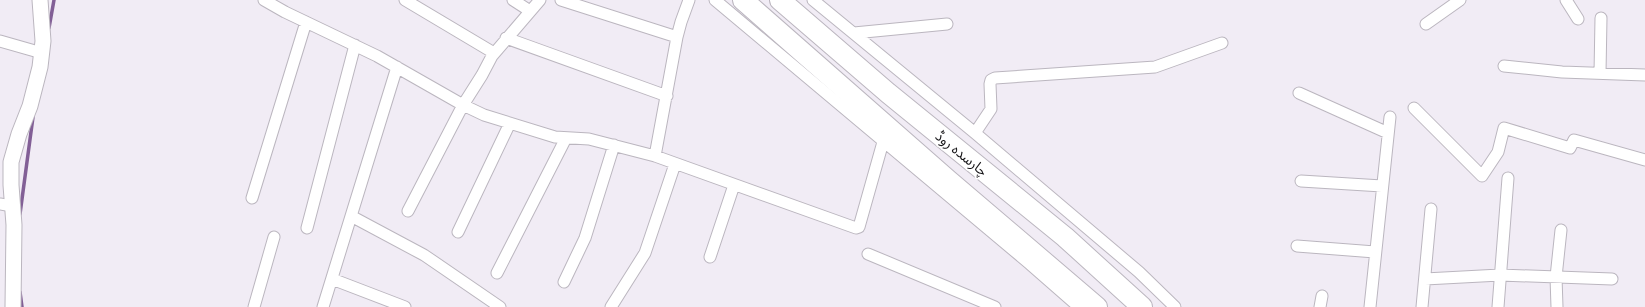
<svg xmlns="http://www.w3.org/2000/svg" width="1645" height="307" font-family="'Titillium Web','Noto Sans Arabic',sans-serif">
	<rect width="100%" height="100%" fill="#f1ecf5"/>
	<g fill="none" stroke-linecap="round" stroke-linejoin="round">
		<path stroke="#825f96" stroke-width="3.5" d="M49 28 54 0
			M20 214 33 117
			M20 292 22 307"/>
		<defs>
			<path id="street" d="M264 0 285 12 377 56 463 105 484 115 555 137 589 139 655 156 856 228 859 227 883 142
				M405 0 494 53
				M513 0 530 11
				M561 0 677 37
				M715 0 1030 264 1079 307
				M813 0 975 133 1139 272 1175 307
				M1566 0 1578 19
				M1426 24 1460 0
				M854 33 947 24
				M506 38 667 96
				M0 41 42 53
				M1504 66 1562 72 1645 75
				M1600 73 1601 18
				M1299 93 1388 133
				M1414 108 1482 176 1498 152 1504 128 1570 148 1574 140 1645 160
				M975 133 991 109 990 84 991 80 995 78 1155 67 1222 43
				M655 156 677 37 681 22 689 0
				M1301 181 1382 186
				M252 198 306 22
				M0 204 12 206
				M408 211 463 105 482 75 492 56 540 0
				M351 216 424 255 500 307
				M307 228 355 45
				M458 232 510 123
				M1297 246 1375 252
				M868 254 995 307
				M710 257 734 185
				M497 273 566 138
				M332 279 405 307
				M1425 279 1500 275 1612 279
				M564 282 585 238 614 145
				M254 307 274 237
				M323 307 397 67
				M611 307 645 253 675 164
				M1320 307 1322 296
				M1370 307 1390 117
				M1422 307 1431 209
				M1498 307 1508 178
				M1557 307 1556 277 1561 230"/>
			<path id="secondary" d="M13 307 14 225 11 185V162L19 134 30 106 40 67 43 41 40 0"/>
			<path id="highway" d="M743 0 948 180 1097 307
				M780 0 888 93 1065 237 1142 307"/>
		</defs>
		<use href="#street" stroke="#bbb6bf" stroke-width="13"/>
		<use href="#secondary" stroke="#bbb6bf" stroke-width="17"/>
		<use href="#highway" stroke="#bbb6bf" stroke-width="22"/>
		<use href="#street" stroke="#fff" stroke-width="11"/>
		<use href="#secondary" stroke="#fff" stroke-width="15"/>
		<use href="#highway" stroke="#fff" stroke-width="20"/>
	</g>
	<g text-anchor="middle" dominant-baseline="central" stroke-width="3.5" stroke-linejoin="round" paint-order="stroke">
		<g font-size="14" fill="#151417" stroke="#fff">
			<text transform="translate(962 153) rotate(39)">چارسدہ روڈ</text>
		</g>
	</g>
</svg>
